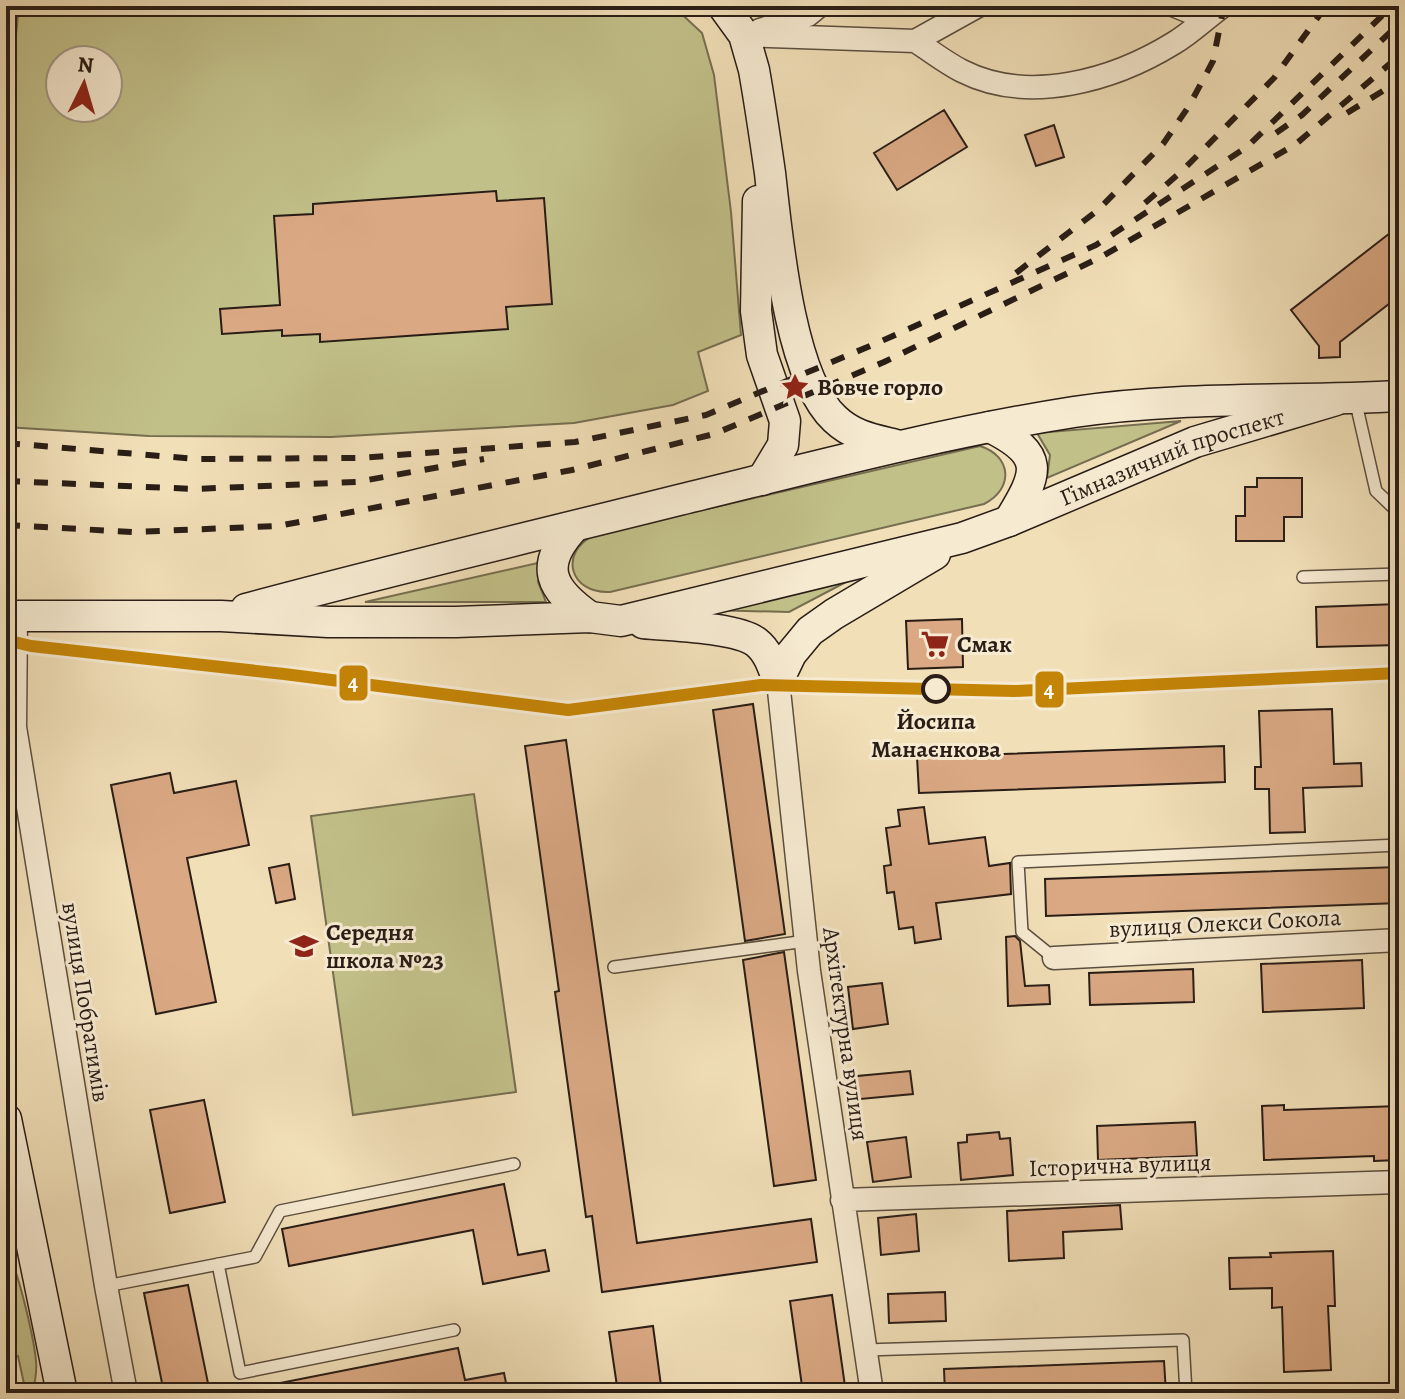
<svg xmlns="http://www.w3.org/2000/svg" width="1405" height="1399" font-family="Alegreya,serif">
	<rect width="100%" height="100%" fill="#f1dfb8"/>
	<filter id="stains"><feTurbulence type="fractalNoise" baseFrequency=".0025" numOctaves="4"/><feColorMatrix values="0 0 0 0 .2 0 0 0 0 .09 0 0 0 0 .02 0 0 0 .5 -.17"/></filter>
	<radialGradient id="worn" r=".72"><stop offset=".6" stop-color="#630" stop-opacity="0"/><stop offset="1" stop-color="#630" stop-opacity=".3"/></radialGradient>
	<path fill="#c2c089" stroke="#766e50" stroke-width="2" fill-rule="evenodd" d="M19 6H673L702 33 714 75 731 212 741 335 698 352 708 391 673 405 574 423 331 437 149 436 6 427V130ZM60 60H108V108H60Z
		M1181 421 1047 478 1050 455 1037 433Z
		M980 446C1012 456 1014 489 984 504L610 592C570 594 558 553 594 535Z
		M542 562 538 582 546 602H365Z
		M867 571 789 612 707 610Z
		M474 794 516 1092 353 1115 311 816Z
		M6 1251C18 1266 34 1340 36 1361 37 1372 35 1383 32 1393H26L18 1356 6 1358Z"/>
	<path fill="#daa984" stroke="#291d16" stroke-width="2" d="M944 110 967 147 897 190 874 153Z
		M1054 125 1064 157 1036 166 1025 135Z
		M496 191 497 201 544 198 552 304 506 307 508 329 320 342V334L282 336V330L222 334 220 309 280 305 274 216 313 214V204Z
		M1399 226V296L1340 342V357L1319 358V346L1291 310Z
		M1257 478H1302V517H1284V541H1236V516H1245V487H1257Z
		M1399 604V645L1317 647 1316 607Z
		M962 619 963 667 908 669 906 621Z
		M753 704 785 934 745 941 713 710Z
		M1332 709 1334 764 1361 763 1362 786 1303 788 1305 832 1270 833 1269 789H1255V767H1261L1259 711Z
		M566 740 637 1243 811 1219 817 1262 602 1292 592 1216 586 1217 555 992 559 991 525 746Z
		M1224 746 1225 782 919 793 917 757Z
		M170 773 174 793 236 781 249 845 187 858 216 1002 156 1014 111 785Z
		M924 807 929 844 985 837 989 866 1010 863 1011 894 936 903 941 939 915 943 913 927 899 929 894 892 887 893 884 866 891 865 886 828 900 826 898 810Z
		M289 864 295 899 276 903 269 868Z
		M1399 867V903L1046 916 1045 879Z
		M1015 936 1020 941 1025 986 1049 985 1050 1004 1008 1006 1006 937Z
		M784 952 816 1180 774 1186 743 960Z
		M1362 960 1364 1008 1263 1012 1261 964Z
		M1193 969 1194 1002 1090 1005 1089 973Z
		M882 983 888 1024 853 1029 848 987Z
		M910 1071 913 1094 850 1100 847 1077Z
		M204 1100 225 1202 170 1213 150 1110Z
		M1284 1105V1110L1399 1106V1160L1374 1161V1156L1264 1160 1262 1106Z
		M1195 1122 1197 1156 1098 1160 1097 1126Z
		M999 1132 1000 1139 1010 1138 1013 1175 961 1180 958 1143 967 1142V1135Z
		M906 1137 911 1177 873 1182 867 1142Z
		M504 1184 518 1255 545 1250 549 1271 483 1284 473 1230 289 1266 282 1229Z
		M1120 1205 1122 1229 1063 1232 1064 1258 1009 1261 1007 1211Z
		M916 1214 919 1251 881 1255 878 1218Z
		M1333 1251 1335 1306H1328L1331 1370 1284 1372 1282 1307 1272 1308V1288L1230 1289 1229 1258 1271 1257 1270 1253Z
		M188 1285 210 1393H164L144 1293Z
		M945 1292 946 1321 889 1323 888 1294Z
		M832 1295 846 1393H803L790 1301Z
		M653 1326 662 1393H618L609 1332Z
		M458 1348 465 1380 504 1373 508 1393H447L446 1385 407 1393H276L275 1384Z
		M1164 1361 1166 1393H945L944 1369Z"/>
	<g fill="none" stroke-linecap="round" stroke-linejoin="round">
		<defs>
			<path id="lane" d="M1355 399 1376 491 1399 513
				M1303 577 1399 574
				M1054 958 1022 932 1018 862 1399 845
				M614 967 806 941
				M218 1264 240 1373 454 1330
				M106 1286 255 1257 280 1211 514 1164
				M865 1350 1183 1340 1186 1393"/>
			<path id="street" d="M1175 6 1205 18
				M760 30 808 15 819 6
				M744 35 915 41 978 6
				M915 41C931 51 946 63 962 71 1029 105 1114 80 1174 43 1191 33 1206 18 1223 6
				M16 618 15 727 106 1286 126 1393
				M778 681 809 971 872 1393
				M1054 958 1399 940
				M842 1200 1399 1182"/>
			<g id="secondary">
				<path d="M723 6 744 35 754 70C760 104 765 138 770 173 777 234 789 377 835 419 853 436 872 439 896 445"/>
				<path d="M758 201 756 311 762 355 785 421 783 445 762 480"/>
				<path d="M990 427C1046 455 1039 472 1009 521"/>
				<path d="M574 527C538 566 550 589 590 617"/>
				<path d="M246 609C390 570 535 536 679 500 810 468 940 433 1074 412 1181 396 1291 402 1399 396"/>
				<path id="s1" d="M6 616H221L328 622H456L590 617 621 621 962 538 1009 521 1195 442 1336 400"/>
				<path d="M643 623C670 626 736 627 756 642 768 651 773 667 778 681"/>
				<path d="M778 681 791 654 810 631 834 614 935 554"/>
				<path d="M6 1119 62 1393"/>
			</g>
		</defs>
		<use href="#lane" stroke="#5b4e3e" stroke-width="14"/>
		<use href="#street" stroke="#5b4e3e" stroke-width="25"/>
		<use href="#secondary" stroke="#291d16" stroke-width="33"/>
		<use href="#lane" stroke="#f6ead1" stroke-width="11"/>
		<use href="#street" stroke="#f6ead1" stroke-width="22"/>
		<use href="#secondary" stroke="#f6ead1" stroke-width="30"/>
		<path stroke="#291d16" stroke-width="6" stroke-dasharray="14 14" stroke-linecap="butt" d="M1347 113 1399 81
			M1276 133 1302 115 1399 24
			M1145 203 1183 170 1274 78 1326 6
			M1016 273 1098 210 1163 144 1189 106 1213 61 1224 6
			M6 443 196 459 358 458 575 442 706 415 877 343 1096 245 1247 147 1392 6
			M6 481 195 489 356 482 484 459
			M6 525 133 532 278 526 572 470 714 434 884 362 1101 257 1296 144 1399 56"/>
		<defs>
			<path id="tram-1" d="M6 640 31 646 284 674 568 710 761 685 1014 691 1399 673"/>
		</defs>
		<use href="#tram-1" stroke="#f6ead1" stroke-width="18"/>
		<use href="#tram-1" stroke="#c48406" stroke-width="12"/>
	</g>
	<defs>
		<symbol id="sight-bare" viewBox="-9 -9 18 18"><path d="M0-6L1.8-2.2L6-1.7L2.9 1.2L3.7 5.4L0 3.3L-3.7 5.4L-2.9 1.2L-6-1.7L-1.8-2.2Z" fill="#8f2418" stroke="#f6ead1" stroke-width="2.5" paint-order="stroke"/></symbol>
		<symbol id="supermarket-bare" viewBox="-9 -9 18 18"><path d="M-6-5.5h2.5l.6 2H6L4.5 2H-2.5L-4.4-4H-6ZM-1.5 3.2a1.3 1.3 0 1 0 .1 0ZM3 3.2a1.3 1.3 0 1 0 .1 0Z" fill="#8f2418" stroke="#f6ead1" stroke-width="2.5" paint-order="stroke"/></symbol>
		<symbol id="school-bare" viewBox="-9 -9 18 18"><path d="M0-5L7-2L0 1L-7-2ZM-4 1L0 2.5L4 1V4Q0 6-4 4Z" fill="#8f2418" stroke="#f6ead1" stroke-width="2.5" paint-order="stroke"/></symbol>
	</defs>
	<g fill-rule="evenodd">
		<use href="#sight-bare" x="775" y="367" width="40" height="40"/>
		<use href="#supermarket-bare" x="915" y="624" width="40" height="40"/>
		<use href="#school-bare" x="284" y="926" width="40" height="40"/>
	</g>
	<circle fill="#f6ead1" stroke="#291d16" stroke-width="4" cx="936" cy="689" r="13"/>
	<g text-anchor="middle" dominant-baseline="central" stroke-width="6" stroke-linejoin="round" paint-order="stroke">
		<g font-size="24" font-weight="bold" fill="#291d16" stroke="#f6ead1" text-anchor="start">
			<text x="817" y="387">Вовче горло</text>
			<text x="957" y="644">Смак</text>
			<text x="326" y="932">Середня<tspan x="326" dy="28">школа №23</tspan></text>
		</g>
		<g font-size="24" fill="#291d16" stroke="#f6ead1">
			<text stroke="none"><textPath href="#s1" startOffset="1192">Гімназичний проспект</textPath></text>
			<text transform="translate(1225 923) rotate(-3)">вулиця Олекси Сокола</text>
			<text transform="translate(86 1002) rotate(81)">вулиця Побратимів</text>
			<text transform="translate(846 1034) rotate(82)">Архітектурна вулиця</text>
			<text transform="translate(1120 1165) rotate(-2)">Історична вулиця</text>
		</g>
		<g font-size="24" font-weight="bold" fill="#291d16" stroke="#f6ead1">
			<text x="936" y="721">Йосипа<tspan x="936" dy="28">Манаєнкова</tspan></text>
		</g>
	</g>
	<g stroke="#f6ead1" stroke-width="3">
		<rect x="338" y="664" width="31" height="38" rx="8" fill="#c48406"/>
		<rect x="1034" y="670" width="31" height="39" rx="8" fill="#c48406"/>
	</g>
	<g font-size="22" text-anchor="middle" font-weight="bold" fill="#fff">
		<text x="353" y="690">4</text>
		<text x="1049" y="697">4</text>
	</g>
	<rect width="1405" height="1399" fill="none" stroke="#f1dfb8" stroke-width="32"/>
	<rect x="8" y="8" width="1389" height="1383" fill="none" stroke="#291d16" stroke-width="4"/>
	<rect x="16" y="16" width="1373" height="1367" fill="none" stroke="#291d16" stroke-width="2"/>
	<g transform="translate(84 84) rotate(5)"><circle r="38" fill="#f6ead1" stroke="#a49886" stroke-width="2"/>
	<path d="M0-6L14 30L0 20L-14 30Z" fill="#8f2418"/>
	<text y="-12" font-size="22" font-weight="bold" text-anchor="middle" fill="#291d16">N</text>
	</g>
	<rect width="100%" height="100%" filter="url(#stains)"/>
	<rect width="100%" height="100%" fill="url(#worn)"/>
</svg>
